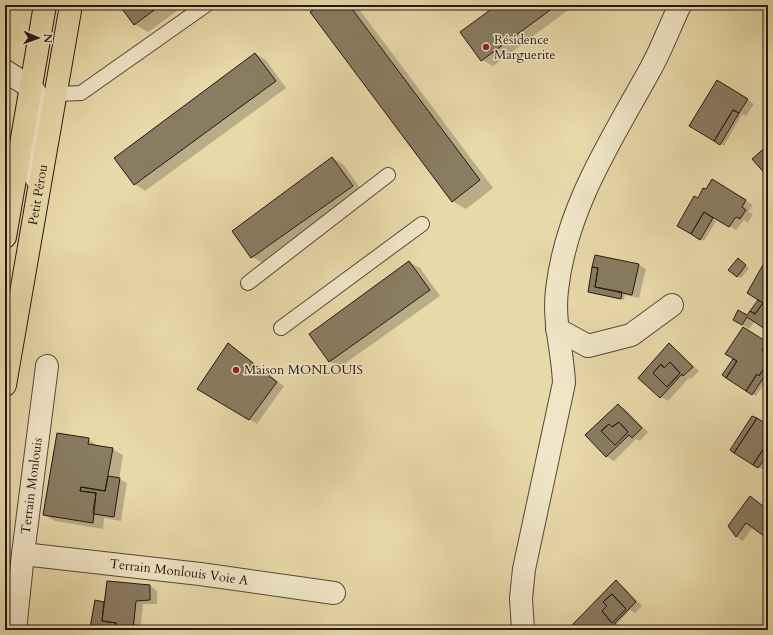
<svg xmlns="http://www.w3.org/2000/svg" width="773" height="635" font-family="Cardo,serif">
	<rect width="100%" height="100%" fill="#e8d9a9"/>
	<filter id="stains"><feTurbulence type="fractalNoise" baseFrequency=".005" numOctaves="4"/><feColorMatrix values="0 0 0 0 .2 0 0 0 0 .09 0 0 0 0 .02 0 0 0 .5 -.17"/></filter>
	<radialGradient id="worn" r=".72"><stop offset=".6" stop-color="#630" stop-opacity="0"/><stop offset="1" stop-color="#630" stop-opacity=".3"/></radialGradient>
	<path fill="#0003" d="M120 5H185L148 32 134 24Z
		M321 5H356L493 188 466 209 452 201Z
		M499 5H575L493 66 482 60 462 33Z
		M255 54 266 60 286 88 145 191 135 184 116 159Z
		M718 82 754 104 746 116 742 114 724 146 715 140Z
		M332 158 343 164 363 192 263 263 252 257 233 231Z
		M712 181 753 205 748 212 753 214 748 223 744 220 736 230 711 215 710 217 716 221 704 241 678 226Z
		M741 261 749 268 741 278 737 276Z
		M409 262 420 268 440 296 340 367 329 361Z
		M639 265 646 269 639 298 625 295 624 300 589 292Z
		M768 267V329L755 321 749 329 734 319 748 316 760 300Z
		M750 332 768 344V378L756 396 727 377 739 363Z
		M228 344 284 386 257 424 198 388Z
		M669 345 676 349 699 371 691 379 689 378 668 401 661 397Z
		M618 405 625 409 648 432 640 441 636 439 614 461 607 457 587 435Z
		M768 426V460L762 469 753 464Z
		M88 439 99 447 112 449 123 455 119 479 127 483 121 521 104 518 103 529 55 521 44 515Z
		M751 497 768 510V538L753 527 743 541 736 537 729 526Z
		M768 541V550L764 546Z
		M768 565V573L765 570Z
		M108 582 150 586 157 591V604H143L140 630H103L91 627 95 601 105 603Z
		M616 582 623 586 642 606 635 613 630 610 617 624 622 630H580Z"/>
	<path fill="#897c61" stroke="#231812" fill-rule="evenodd" d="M119 5H161L134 25Z
		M319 5H349L480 180 452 202 310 12Z
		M497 5H557L481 61 460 32Z
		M255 53 276 81 134 185 114 158Z
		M717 80 748 99 739 113 733 110 714 141 689 126Z
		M733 110 739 113 720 145 714 141Z
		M768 145V177L752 159Z
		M332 157 353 186 251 258 232 231Z
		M712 179 746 200 742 207 746 210 740 219 736 217 729 227 704 212 691 234 677 226 694 196 698 198 703 188 706 189Z
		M704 212 713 218 700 240 691 234Z
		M595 255 639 264 632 295 595 287 598 268 592 267Z
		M738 258 746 265 737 277 728 270Z
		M409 261 430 290 329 362 309 334Z
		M764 263 768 266V331L747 317 742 325 733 320 738 310 747 315 750 311 755 314 763 303 747 293Z
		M592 267 598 268 595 287 622 292 621 299 588 292Z
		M758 300 763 303 755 314 750 311Z
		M743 327 767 342 762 350 768 354V362L759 376 757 374 746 391 726 378 737 361 725 354Z
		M228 343 277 382 249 420 197 389Z
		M669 343 693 367 683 376 682 374 660 398 638 378ZM670 362 680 373 667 387 653 373 661 364 664 368Z
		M733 359 737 361 726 378 722 375Z
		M670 362 680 373 667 387 653 373 661 364 664 368Z
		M768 362V371L752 395 746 391 757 374 759 376Z
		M618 404 642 428 632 438 629 435 606 457 585 435ZM619 422 628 432 615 445 601 431 609 424 612 427Z
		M752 416 757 418 734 453 730 450Z
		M757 418 768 425V448L767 450 764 448 753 465 734 453Z
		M619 422 628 432 615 445 601 431 609 424 612 427Z
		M57 433 89 438 88 444 113 448 105 491 81 487 80 491 96 493 93 523 43 515Z
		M764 448 767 450 768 448V454L758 468 753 465Z
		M108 476 120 478 114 517 94 514 93 512 96 493 80 491 81 487 105 491Z
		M750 496 768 510V539L746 523 736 537 728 526Z
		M616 580 636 602 615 623 616 625 611 630H579L573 624ZM612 594 626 609 612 623 602 611 607 606 603 602Z
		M107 581 150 585V600L136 601 133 630H116V623L102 621Z
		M612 594 626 609 612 623 602 611 607 606 603 602Z
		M95 600 104 602 102 621 116 623V630L90 628Z"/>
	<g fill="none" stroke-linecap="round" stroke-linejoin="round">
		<defs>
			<path id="service" d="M55 94 81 93 206 5
				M248 283 388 175
				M281 328 422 224"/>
			<g id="minor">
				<path d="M5 71 32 88 41 102 35 144 36 178"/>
				<path d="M557 329 588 346 631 335 672 305"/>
				<path id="s1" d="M23 554 200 574 334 593"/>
				<path id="s2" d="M15 630 23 554 47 366"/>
				<path d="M523 630 521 598 524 569 564 383C563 352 553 322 557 290 566 208 612 139 651 68 662 48 670 26 680 5"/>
			</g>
			<g id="trunk">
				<path d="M5 237 45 5"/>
				<path id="s3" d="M5 385 71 5"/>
			</g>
		</defs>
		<use href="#service" stroke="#544838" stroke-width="16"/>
		<use href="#minor" stroke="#544838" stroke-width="24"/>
		<use href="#trunk" stroke="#231812" stroke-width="24"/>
		<use href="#service" stroke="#f0e6c7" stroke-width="14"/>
		<use href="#minor" stroke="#f0e6c7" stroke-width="22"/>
		<use href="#trunk" stroke="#e8d9a9" stroke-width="22"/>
	</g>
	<g fill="#8f2418" stroke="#f0e6c7" stroke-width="1.5">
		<circle cx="486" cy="47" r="4"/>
		<circle cx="236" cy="370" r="4"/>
	</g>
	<g text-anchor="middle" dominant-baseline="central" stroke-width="3" stroke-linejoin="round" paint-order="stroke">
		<g font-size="13" fill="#231812" stroke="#f0e6c7" text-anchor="start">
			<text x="494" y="40">Résidence<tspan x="494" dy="15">Marguerite</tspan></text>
			<text x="244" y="370">Maison MONLOUIS</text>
		</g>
		<g font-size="13" fill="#231812" stroke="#f0e6c7">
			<text stroke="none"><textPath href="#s3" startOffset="193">Petit Pérou</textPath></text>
			<text stroke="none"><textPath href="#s2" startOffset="145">Terrain Monlouis</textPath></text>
			<text stroke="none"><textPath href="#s1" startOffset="157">Terrain Monlouis Voie A</textPath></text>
		</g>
	</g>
	<rect width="773" height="635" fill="none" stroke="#e8d9a9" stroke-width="20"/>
	<rect x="6" y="6" width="761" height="623" fill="none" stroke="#231812" stroke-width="2"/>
	<rect x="10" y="10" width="753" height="615" fill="none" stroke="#231812"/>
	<g transform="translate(38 38) rotate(92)" stroke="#f0e6c7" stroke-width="3" paint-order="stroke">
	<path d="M0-3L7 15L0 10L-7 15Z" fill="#231812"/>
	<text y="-6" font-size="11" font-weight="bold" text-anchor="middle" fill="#231812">N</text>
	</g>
	<rect width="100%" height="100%" filter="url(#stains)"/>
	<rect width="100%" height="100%" fill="url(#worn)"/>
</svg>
